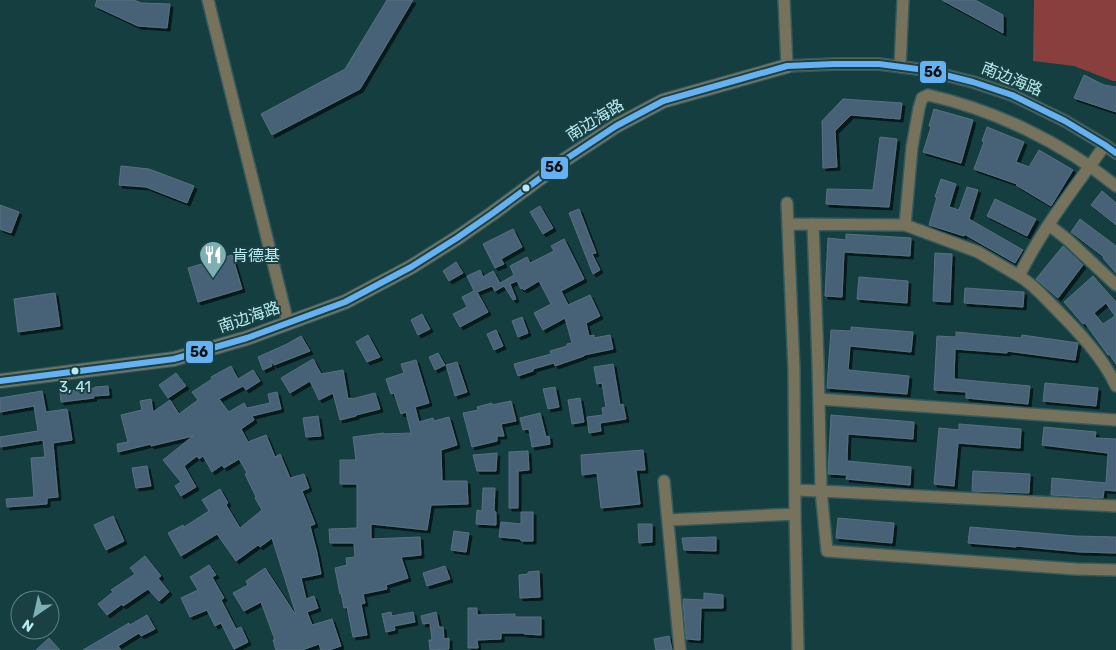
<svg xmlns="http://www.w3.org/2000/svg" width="1116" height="650" font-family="Rubik,'Noto Sans SC',sans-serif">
	<defs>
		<filter id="shadow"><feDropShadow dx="3" dy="3" stdDeviation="0" flood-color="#0009"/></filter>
	</defs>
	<rect width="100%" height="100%" fill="#153e41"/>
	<path fill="#883f3e" d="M1034 0H1116V81H1113L1074 66 1033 61Z"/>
	<path fill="#476277" stroke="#58717f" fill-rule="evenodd" filter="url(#shadow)" d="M97 0H134L141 3 170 4 167 28 138 26 95 6Z
		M387 0H413L360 89 272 135 261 114 345 69Z
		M942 0H975L1003 15V33Z
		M1084 75 1104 85 1116 87V112L1074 98Z
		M843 99 902 103 900 119 851 115 835 131 837 167 823 168 822 121Z
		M934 109 973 120 961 163 923 152 931 127 929 126Z
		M987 127 1024 142 1016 162 1029 167 1039 150 1073 170 1051 206 1016 185 1017 184 974 169 984 142 982 141Z
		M880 137 897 139 889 207 826 204 827 189 873 190Z
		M121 166 149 169 194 186 187 203 146 187 119 185Z
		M941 179 956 184 949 207 959 210 967 187 978 190 969 219 1023 250 1015 263 964 234V236L929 225 937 197H935Z
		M1102 191 1116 203V225L1091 205Z
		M995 199 1036 219 1027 236 987 216Z
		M0 205 19 212 11 233 0 229Z
		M540 206 553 228 543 234 530 212Z
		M579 209 596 253 592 254 600 270 593 274 569 213Z
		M1080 219 1116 246V273L1103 258 1104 257 1071 232Z
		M513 229 522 247 501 259 504 264 495 268 483 244Z
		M846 234 911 238 910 256 844 252 842 297 825 296 828 238 846 240Z
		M564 239 584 279 561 291 568 305 590 295 600 316 586 323 589 336 594 335V338L610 335 613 349 584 355V356L555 366 554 363 533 369V371L518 376 514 364 551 354 550 351 567 346V344L572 343 565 318 543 330 534 313 551 304 539 281 524 290 523 288 521 289 517 281 510 284 516 299 513 300 504 286 495 291 492 286 477 292 488 312 460 327 453 314 467 307 462 297 474 291 467 276 480 270 483 277 493 271 500 283 514 275 510 266 527 257 530 263 554 251 551 246Z
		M1063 246 1083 265 1058 298 1036 279Z
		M935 253 952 254 950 302 933 301Z
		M232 255 242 289 198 302 188 268Z
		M456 262 463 273 449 281 443 271Z
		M1093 276 1116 302V364L1109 354 1108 355 1085 323 1083 324 1064 302ZM1106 303 1115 316 1103 324 1094 313Z
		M859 277 908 281 907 303 857 299Z
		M965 288 1024 292 1023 307 964 303Z
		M55 293 60 326 18 332 14 299Z
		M422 314 430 329 418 335 411 320Z
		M522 317 528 333 518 337 512 321Z
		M851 327 913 332 911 352 850 346 848 370 909 376 907 394 827 388 831 330 851 331Z
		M496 330 503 346 494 350 487 334Z
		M956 332 1021 338 1022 335 1078 343 1075 360 1007 351V353L955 349 954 379 1030 386 1028 404 966 398V392L934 390 937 336 956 337Z
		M368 335 380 357 367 362 356 342Z
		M301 336 310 351 274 365 270 359 272 366 263 370 258 357 287 344Z
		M438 353 445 365 435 370 429 357Z
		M313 359 321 374 343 370 348 399 351 398 352 399 375 393 380 409 356 415V416L340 420 333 393 319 400 310 381 290 393 281 378Z
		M416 360 429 403 415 407 419 422 433 418 434 421 449 417 457 445 441 450 442 481H467L468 504 431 505 427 530 371 524V539L420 537 421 555 401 557 408 578 386 585 387 589 363 594 365 603 361 604 367 635 353 637 347 607 344 608 341 593 340 594 335 568 347 565 346 558 355 557 354 543H330L329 529 357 528V484H340V460H356L353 437 384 433V434L411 433 406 412 401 414 394 393 391 394 386 379 404 373 401 364Z
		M457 362 467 392 455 396 446 365Z
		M613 364 620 405 623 404 626 419 600 423 601 431 589 433 587 417 603 415 602 408 606 407 602 383 597 384 594 367Z
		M231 366 238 379 253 370 260 381 246 390 243 386 219 399 229 412 244 403 247 408 270 403 268 394 277 392 281 409 252 416 254 420 241 429 248 442 266 435 275 457 280 454 290 478 304 474 309 488 302 491 315 524 310 526 317 553 321 574 301 578 306 599 314 596 318 608 307 612 312 625 332 619 341 646 329 650H321L319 644 302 650H276L273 640H275L261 602 244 611 233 593 248 585 246 581 265 568 295 614H296L272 538 260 547 258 545 236 561 217 534 181 556 168 533 183 525 184 527 209 511 202 500 220 489 228 503 226 505 240 528 262 510 255 498 256 497 245 474 247 473 239 459 224 468 222 465 212 472 203 456 199 459 197 456 184 466 196 487 181 496 175 486 181 482 163 460 193 436 151 446V444L118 452 117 444 128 442 121 415 142 410 140 401 151 399 153 412 170 400 179 414 198 400 192 392 212 379 211 377Z
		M176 373 186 386 168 398 159 385Z
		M1045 383 1098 388 1096 406 1043 401Z
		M108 386 109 395 93 396 94 398 61 402 60 392 95 388V387Z
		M555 387 559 407 548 409 543 389Z
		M42 391 46 412 67 409 72 440 53 443 58 497 47 498V504L7 507 6 499 34 497 31 458 45 457 43 440 0 447V437L38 431 34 406 0 412V398Z
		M580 398 584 422 572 424 568 400Z
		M511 401 516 421 501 424 504 436H497V441L472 447 463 413 478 410 477 407 492 403V405Z
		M540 413 546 437 549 436 550 444 532 447 529 429 523 430 520 418Z
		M831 415 914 422 913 439 848 434 847 461 911 467 910 485 846 479 847 475 828 474Z
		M318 416 321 436 306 437 303 418Z
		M959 424 1021 429 1020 448 958 443 954 486 934 484 939 428 959 430Z
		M1044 427 1096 432 1095 438 1116 439V491L1104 490 1103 498 1051 495 1052 478 1106 483 1108 453 1042 445Z
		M643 450 645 470H636L640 504 601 508 597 473 582 475 581 455Z
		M528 451 529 470 518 471V508H509V452Z
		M497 453 496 471H477L473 455Z
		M147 466 151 486 136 488 132 468Z
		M973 471 1030 474 1029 493 972 491Z
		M483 488H495L494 511 496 512V525L476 524 477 510 482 511Z
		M521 512H533V541H521V539L499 537 501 522 521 524Z
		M113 516 124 541 106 550 94 525Z
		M838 518 894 523 892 543 836 538Z
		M638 524H652V542L639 543Z
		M970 527 1075 536 1116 537V553L1080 552 1016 546V547L968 543Z
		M454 531 469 533 466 552 451 550Z
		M716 537V551L684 550 682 538Z
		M145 556 161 576 158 578 169 592 159 601 148 589 123 606 122 604 107 615 98 604 113 592 111 590 135 574 130 568Z
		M209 565 216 575 212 577 224 598 221 600 236 629 241 627 248 642 234 649 221 623 215 626 207 610 190 617 181 598 198 590 190 577Z
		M445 566 450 579 427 586 423 573Z
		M539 571 540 597 520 598 519 575 528 574V572Z
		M704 593 723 595V608H701L700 640 686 639 683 599 704 600Z
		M468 608H477V615L515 614V617H541V635L524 634V633H501V639L477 640 478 648H468Z
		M391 612 392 616 413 612 415 622 394 626 395 630 386 632 382 614Z
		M436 612 439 627H443L444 639 449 638V649L430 650 429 640H432L430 623 423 624 421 616Z
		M147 615 155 629 141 636 139 633 118 646 121 650H83L129 623 130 625Z
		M669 636 672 650H656L654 639Z
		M49 638 60 650H36Z"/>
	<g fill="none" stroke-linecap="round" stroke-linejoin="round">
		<defs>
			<path id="minor" d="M208 0 288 323
				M784 0 787 66 834 64H879L925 70 973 82 1012 95 1065 121 1105 145 1116 153
				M900 67 903 0
				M1105 145C1075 187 1042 229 1019 276 1033 284 1043 296 1054 307 1076 329 1103 357 1116 386
				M787 203 794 370 795 514 798 650
				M788 224 905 225 912 147 919 108 922 98 928 95C995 110 1063 143 1116 186
				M905 225 978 252 1019 276
				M1049 225 1068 240 1116 285
				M819 399 1116 420
				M664 481 680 650
				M795 490 821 491 818 363 813 224
				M1116 506 821 491 827 551 1076 569 1116 570
				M668 520 795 514"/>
			<path id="major" d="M0 381 174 359 247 338 345 302 411 267 457 238 493 213 566 159 616 126 663 101 787 66"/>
		</defs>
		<use href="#minor" stroke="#355a5d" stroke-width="14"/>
		<use href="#major" stroke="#355a5d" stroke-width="16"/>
		<use href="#minor" stroke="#76725c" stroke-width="11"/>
		<use href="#major" stroke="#6d7465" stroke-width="14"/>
		<defs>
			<path id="bus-1" d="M0 381 174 359 247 338 345 302 411 267 457 238 493 213 566 159 616 126 663 101 787 66 834 64H879L925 70 973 82 1012 95 1065 121 1105 145 1116 153"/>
		</defs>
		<use href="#bus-1" stroke="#1a4044" stroke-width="10"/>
		<use href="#bus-1" stroke="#66b1f2" stroke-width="6"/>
	</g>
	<defs>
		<symbol id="restaurant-pin" viewBox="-11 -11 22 30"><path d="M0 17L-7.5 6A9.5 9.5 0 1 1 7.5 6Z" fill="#7eafb3" stroke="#1a4044"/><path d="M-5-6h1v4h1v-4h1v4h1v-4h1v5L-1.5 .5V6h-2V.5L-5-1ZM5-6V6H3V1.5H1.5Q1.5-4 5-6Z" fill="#fff"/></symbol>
	</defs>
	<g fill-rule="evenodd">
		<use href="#restaurant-pin" x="197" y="239" width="32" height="43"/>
	</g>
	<g fill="#b7ecf1" stroke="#1a4044" stroke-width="2">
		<circle cx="526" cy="188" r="4.5"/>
		<circle cx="75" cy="371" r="4.5"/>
	</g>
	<g text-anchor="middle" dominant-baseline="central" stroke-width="4" stroke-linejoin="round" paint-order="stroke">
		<g font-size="15" fill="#b7ecf1" stroke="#1a4044">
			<text x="75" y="387">3, 41</text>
		</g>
		<g font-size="16" fill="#b7ecf1" stroke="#1a4044">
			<text transform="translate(1012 79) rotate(22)">南边海路</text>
			<text transform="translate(595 120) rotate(-32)">南边海路</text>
			<text transform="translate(249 317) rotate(-19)">南边海路</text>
		</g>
		<g font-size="16" fill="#b7ecf1" stroke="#1a4044" text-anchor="start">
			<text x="232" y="255">肯德基</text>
		</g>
	</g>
	<g stroke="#1a4044" stroke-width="2">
		<rect x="919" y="60" width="28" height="24" rx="5" fill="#66b1f2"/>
		<rect x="540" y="156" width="29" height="24" rx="5" fill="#66b1f2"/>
		<rect x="185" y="340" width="29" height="24" rx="5" fill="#66b1f2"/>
	</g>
	<g font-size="14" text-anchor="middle" font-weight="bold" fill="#111">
		<text x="933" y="77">56</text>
		<text x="554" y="172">56</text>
		<text x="199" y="357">56</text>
	</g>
	<g transform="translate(35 615) rotate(214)"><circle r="24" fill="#1a4044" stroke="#598589"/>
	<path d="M0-4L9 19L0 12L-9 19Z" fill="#7eafb3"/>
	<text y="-8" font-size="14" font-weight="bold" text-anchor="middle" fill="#b7ecf1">N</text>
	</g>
</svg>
